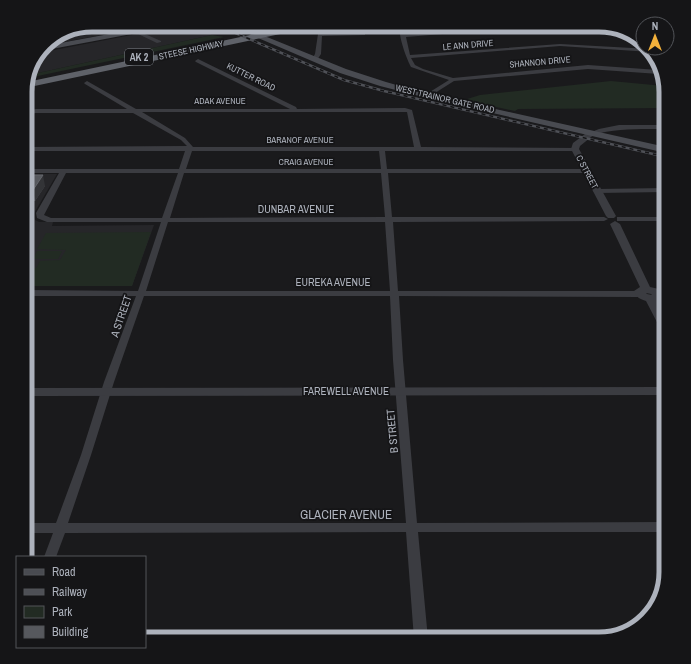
<svg xmlns="http://www.w3.org/2000/svg" width="691" height="664" font-family="'Archivo Narrow',sans-serif">
	<rect width="100%" height="100%" fill="#1a1a1c"/>
	<path fill="#262629" d="M92 25H155L58 43 51 41Z
		M183 25H197L212 35 29 75 32 63 39 53Z
		M25 174H57L33 215 35 220 39 222H53L52 226 154 225 132 286H25Z"/>
	<path fill="#222b23" d="M212 35 224 37 28 78 29 75Z
		M611 81 664 86 666 92V108L518 109 515 111 464 100 480 95Z
		M151 232 132 286H25V268H36L40 261 60 260 66 250 37 249 46 233Z
		M37 251H62L58 259H33Z"/>
	<g fill="none" stroke-linecap="round" stroke-linejoin="round">
		<path fill="#3b3c41" fill-rule="evenodd" d="M403 25H407L404 31 405 34 530 25H553L406 37 410 55 560 44 650 49 651 52 560 46 411 58 415 65 423 69 453 78 588 65 658 70 659 74 588 69 487 78 454 81 427 98 425 97V95L449 80 411 67C407 60 399 38 400 31 400 29 402 27 403 25Z
			M554 25 610 27 621 30 556 26Z
			M138 31 161 41V42L157 43 136 33V32Z
			M363 33H365V35L322 36 321 54 317 60 312 59 315 54 318 34Z
			M198 59 296 107 297 109 405 108 412 110 421 147 577 148 578 149 575 151H385L387 169H587L590 171 587 173H388L392 217H604L608 219 604 221 393 222 398 291H640L644 294 640 297 399 296 403 360 417 523 666 522V532H418L428 639H414L406 532 65 533 56 557H44L53 533H25V523H56L81 455 104 382 136 296H25V290L138 291 161 222H47L37 218 36 213 59 173H25V169H179L185 151H25V147L187 146 181 140 133 113H36L25 115V111L36 109H127L85 84 84 83 87 81 136 109H290L196 62 195 61ZM142 112H407L414 147H193L185 138ZM192 151H379L381 169H186ZM66 173H178L162 218H51L44 215ZM184 173H381L385 217 170 218ZM168 222H385L390 291H146ZM144 296H390L393 360 406 523H68L91 455 114 382Z
			M619 125H666V129C640 129 617 128 592 135L589 133 599 129Z
			M666 188V192L597 193 593 191 597 189Z
			M617 217H666V221H617Z"/>
		<path fill="#3b3c41" fill-rule="evenodd" d="M589 131H595L596 133 580 146 579 149 616 216 614 218H608L606 216 571 149 573 143Z
			M615 221 620 224 650 287 659 289 664 294 661 299 658 301 666 317V332L662 331 660 328 646 301C640 299 637 298 634 291L640 287 610 224ZM646 293 651 294 652 295 647 294Z
			M666 387V395L25 396V388Z"/>
		<path fill="#494b51" fill-rule="evenodd" d="M158 25H172L169 27 41 51 44 46Z
			M228 25H237L346 69 386 82 428 94 666 147V153L427 98 380 86 340 73Z"/>
		<path fill="#5f6269" fill-rule="evenodd" d="M297 25H313L309 28 25 88 27 82Z"/>
		<defs>
			<path id="rail" d="M217 25 344 80 384 91 666 157"/>
		</defs>
		<use href="#rail" stroke="#4e5056" stroke-width="2.5"/>
		<use href="#rail" stroke="#151517" stroke-width="1.5" stroke-dasharray="4" stroke-linecap="butt"/>
	</g>
	<path fill="#4b4d51" d="M92 25 66 38 60 37Z
		M25 175 45 186 35 201H28L25 205Z"/>
	<path fill="#333437" d="M92 25H96L66 38V35Z
		M43 175 45 186 35 201 33 190Z
		M25 191 28 201 25 205Z"/>
	<path fill="#56585d" stroke="#64666c" d="M25 175H43L33 190H25Z"/>
	<g text-anchor="middle" dominant-baseline="central" stroke-width="3.5" stroke-linejoin="round" paint-order="stroke">
		<g font-size="9" fill="#adb2bc" stroke="#151517">
			<text transform="translate(468 45) rotate(-5)">LE ANN DRIVE</text>
			<text transform="translate(191 50) rotate(-12)">STEESE HIGHWAY</text>
			<text transform="translate(540 62) rotate(-5)">SHANNON DRIVE</text>
			<text transform="translate(251 77) rotate(26)">KUTTER ROAD</text>
			<text transform="translate(445 99) rotate(13)">WEST TRAINOR GATE ROAD</text>
			<text x="220" y="101">ADAK AVENUE</text>
			<text x="300" y="140">BARANOF AVENUE</text>
			<text x="306" y="162">CRAIG AVENUE</text>
			<text transform="translate(587 172) rotate(62)">C STREET</text>
		</g>
		<rect fill="#151517" stroke="#7f838a" stroke-width="1" x="125" y="49" width="28" height="16" rx="3"/>
		<g font-size="10" font-weight="bold" fill="#adb2bc">
			<text x="139" y="57">AK 2</text>
		</g>
		<g font-size="11" fill="#adb2bc" stroke="#151517">
			<text x="296" y="209">DUNBAR AVENUE</text>
			<text x="333" y="282">EUREKA AVENUE</text>
			<text transform="translate(121 316) rotate(-71)">A STREET</text>
			<text x="346" y="391">FAREWELL AVENUE</text>
			<text transform="translate(392 431) rotate(-95)">B STREET</text>
		</g>
		<g font-size="13" fill="#adb2bc" stroke="#151517">
			<text x="346" y="514">GLACIER AVENUE</text>
		</g>
	</g>
	<path d="M0 0H691V664H0ZM92 32H599A60 60 0 0 1 659 92V572A60 60 0 0 1 599 632H92A60 60 0 0 1 32 572V92A60 60 0 0 1 92 32Z" fill="#151517" fill-rule="evenodd"/>
	<path fill="none" stroke="#adb2bc" stroke-width="5" d="M92 32H599A60 60 0 0 1 659 92V572A60 60 0 0 1 599 632H92A60 60 0 0 1 32 572V92A60 60 0 0 1 92 32Z"/>
	<rect x="16" y="556" width="130" height="92" fill="#151517" stroke="#525459"/>
	<rect x="24" y="569" width="20" height="6" fill="#494b51" stroke="#525459"/>
	<text x="52" y="576" font-size="12" fill="#adb2bc">Road</text>
	<rect x="24" y="589" width="20" height="6" fill="#4e5056" stroke="#525459"/>
	<text x="52" y="596" font-size="12" fill="#adb2bc">Railway</text>
	<rect x="24" y="606" width="20" height="12" fill="#222b23" stroke="#525459"/>
	<text x="52" y="616" font-size="12" fill="#adb2bc">Park</text>
	<rect x="24" y="626" width="20" height="12" fill="#56585d" stroke="#525459"/>
	<text x="52" y="636" font-size="12" fill="#adb2bc">Building</text>
	<g transform="translate(655 36)"><circle r="19" fill="#151517" stroke="#525459"/>
	<path d="M0-3L7 15L0 10L-7 15Z" fill="#f3b13b"/>
	<text y="-6" font-size="11" font-weight="bold" text-anchor="middle" fill="#adb2bc">N</text>
	</g>
</svg>
